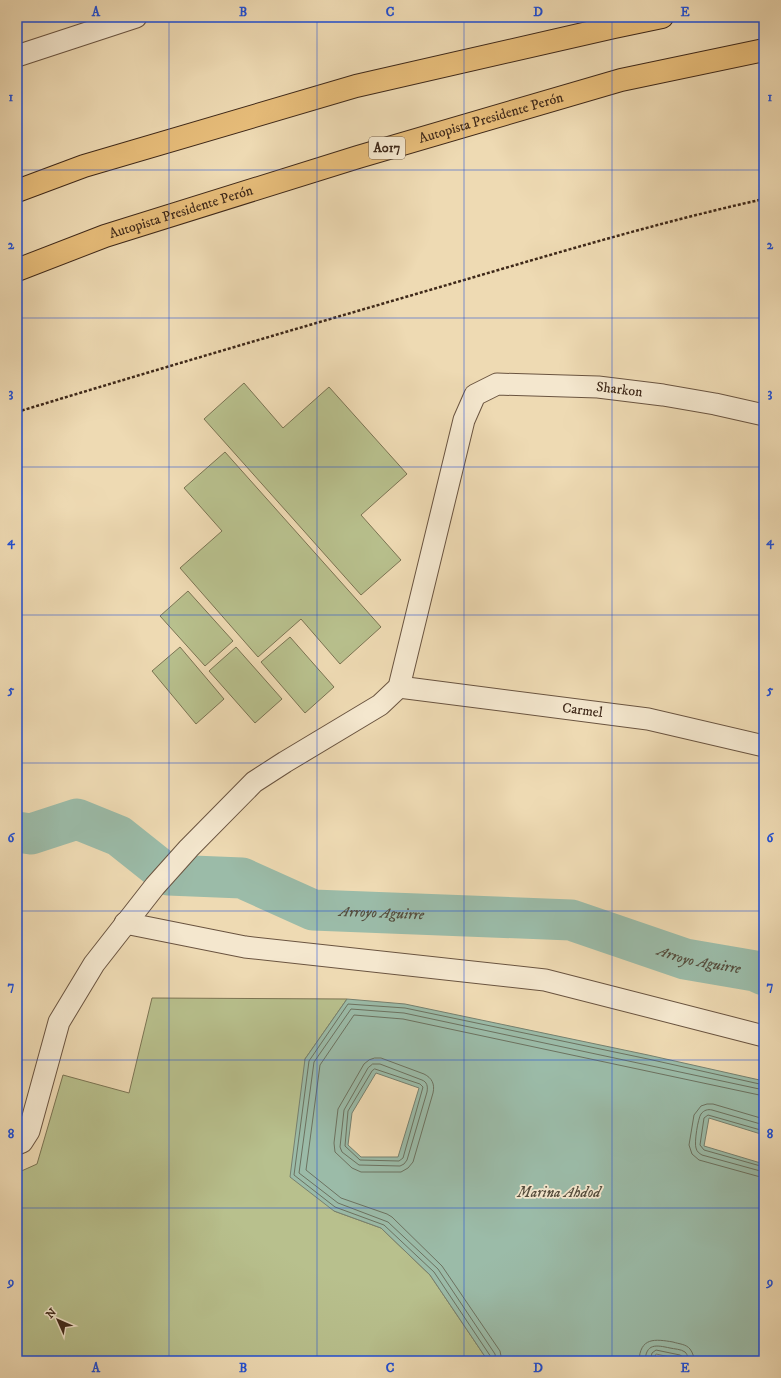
<svg xmlns="http://www.w3.org/2000/svg" width="781" height="1378" font-family="'IM FELL DW Pica',serif">
	<rect width="100%" height="100%" fill="#eedab3"/>
	<filter id="stains"><feTurbulence type="fractalNoise" baseFrequency=".005" numOctaves="4"/><feColorMatrix values="0 0 0 0 .2 0 0 0 0 .09 0 0 0 0 .02 0 0 0 .5 -.17"/></filter>
	<radialGradient id="worn" r=".72"><stop offset=".6" stop-color="#630" stop-opacity="0"/><stop offset="1" stop-color="#630" stop-opacity=".3"/></radialGradient>
	<path fill="#b8c08d" stroke="#7b7453" d="M244 383 283 428 329 387 407 474 361 515 401 560 361 595 204 419Z
		M225 452 381 627 340 664 301 619 258 657 180 568 222 531 184 488Z
		M188 591 233 641 205 666 160 616Z
		M290 637 334 687 305 713 261 662Z
		M180 647 224 699 196 724 152 671Z
		M236 647 282 699 255 723 209 671Z
		M152 998 347 999 305 1059 334 1211 381 1228 430 1275 488 1361H17V1173L37 1164 63 1075 129 1093Z"/>
	<path fill="#9bbba8" stroke="#76806f" fill-rule="evenodd" d="M347 999 405 1004 648 1055 764 1081V1135L709 1118 704 1146 764 1164V1361H688L656 1354 653 1361H488L430 1275 381 1228 334 1211 290 1177 305 1059ZM376 1073 419 1088 398 1157H361L348 1145 352 1113Z"/>
	<g fill="none" stroke-linecap="round" stroke-linejoin="round">
		<path stroke="#6c7260" stroke-width="1" d="M375 1058H381L424 1074C432 1078 435 1084 433 1093L413 1162 408 1168 401 1172H361L352 1168 335 1152 334 1143 338 1109 364 1064 369 1060Z
			M373 1064H380L422 1080C427 1082 428 1086 427 1092L407 1160 404 1164 400 1166 359 1165 342 1152 340 1147 344 1110 368 1068Z
			M375 1069 420 1084 423 1087 403 1158 399 1161 360 1160 345 1146 348 1111 372 1071Z
			M764 1119 713 1104H707L701 1106 694 1115 689 1145 692 1154 699 1160 764 1178
			M764 1125 712 1110C708 1109 704 1110 701 1114 698 1118 694 1143 696 1148 697 1152 699 1153 702 1155L764 1172
			M764 1131 708 1115 704 1118 700 1145 704 1150 764 1167
			M491 1361V1357L434 1272 384 1225 335 1207 294 1175 309 1061 348 1004 405 1008 648 1059 764 1085
			M496 1361 495 1354 438 1269 388 1222 338 1203 299 1173 314 1062 351 1009 404 1013 764 1090
			M502 1361 500 1351 442 1266 392 1217 387 1214 341 1198 306 1170 320 1065 354 1015 403 1019 764 1096
			M639 1361C640 1337 655 1339 673 1342 679 1344 686 1344 690 1349 693 1353 694 1357 694 1361
			M645 1361C646 1343 656 1345 670 1348 674 1349 681 1349 685 1352 688 1355 688 1358 688 1361
			M650 1361 652 1353 656 1350 680 1355 683 1357V1361"/>
		<path stroke="#9bbba8" stroke-width="41" id="s1" d="M17 832 31 834 77 819 119 836 168 875 242 878 313 910 571 920 685 959 755 971 764 975"/>
		<defs>
			<g id="street">
				<path d="M17 56 136 17"/>
				<path id="s2" d="M399 687 648 719 764 746"/>
				<path d="M125 923 245 947 545 980 764 1036"/>
				<path id="s3" d="M17 1144 22 1142 29 1131 59 1022 94 964 155 886 189 848 254 782 285 762 380 705 399 687 464 420 475 395 497 384 598 387 663 395 715 404 764 415"/>
			</g>
			<g id="highway">
				<path d="M17 191 84 166 356 86 614 27 662 17"/>
				<path id="s4" d="M17 270 105 236 358 157 621 80 764 50"/>
			</g>
		</defs>
		<use href="#street" stroke="#6a5440" stroke-width="23"/>
		<use href="#highway" stroke="#3e2819" stroke-width="24"/>
		<path stroke="#3e2819" stroke-width="2.5" stroke-dasharray="3 2" stroke-linecap="butt" d="M17 412C158 369 299 328 440 287 547 256 655 223 764 199"/>
		<use href="#street" stroke="#f4e7ce" stroke-width="21"/>
		<use href="#highway" stroke="#e7bd7a" stroke-width="22"/>
	</g>
	<path fill="none" stroke="#1d4ed8" stroke-width="1" stroke-opacity="0.55" d="M169 17V1361M317 17V1361M464 17V1361M612 17V1361M17 170H764M17 318H764M17 467H764M17 615H764M17 763H764M17 911H764M17 1060H764M17 1208H764"/>
	<g text-anchor="middle" dominant-baseline="central" stroke-width="3.5" stroke-linejoin="round" paint-order="stroke">
		<rect fill="#f4e7ce" stroke="#75614f" stroke-width="1" x="369" y="137" width="36" height="22" rx="3"/>
		<g font-size="13" font-weight="bold" fill="#3e2819">
			<text x="387" y="148">A017</text>
		</g>
		<g font-size="14" fill="#3e2819" stroke="#f4e7ce">
			<text stroke="none"><textPath href="#s4" startOffset="498">Autopista Presidente Perón</textPath></text>
			<text stroke="none"><textPath href="#s4" startOffset="174">Autopista Presidente Perón</textPath></text>
			<text stroke="none"><textPath href="#s3" startOffset="1065">Sharkon</textPath></text>
			<text stroke="none"><textPath href="#s2" startOffset="185">Carmel</textPath></text>
		</g>
		<g font-size="15" font-style="italic" fill="#554d3d" stroke="#f4e7ce">
			<text stroke="none"><textPath href="#s1" startOffset="391">Arroyo Aguirre</textPath></text>
			<text stroke="none"><textPath href="#s1" startOffset="715">Arroyo Aguirre</textPath></text>
			<text x="559" y="1192">Marina Ahdod</text>
		</g>
	</g>
	<rect width="781" height="1378" fill="none" stroke="#eedab3" stroke-width="44"/>
	<g transform="translate(58 1320) rotate(315)" stroke="#f4e7ce" stroke-width="3" paint-order="stroke">
	<path d="M0-3L7 15L0 10L-7 15Z" fill="#3e2819"/>
	<text y="-6" font-size="11" font-weight="bold" text-anchor="middle" fill="#3e2819">N</text>
	</g>
	<rect x="22" y="22" width="737" height="1334" fill="none" stroke="#1d4ed8" stroke-width="1.5"/>
	<g font-size="13" text-anchor="middle" font-weight="bold" fill="#1d4ed8">
		<text x="96" y="16">A</text>
		<text x="243" y="16">B</text>
		<text x="390" y="16">C</text>
		<text x="538" y="16">D</text>
		<text x="685" y="16">E</text>
		<text x="11" y="101">1</text>
		<text x="770" y="101">1</text>
		<text x="11" y="249">2</text>
		<text x="770" y="249">2</text>
		<text x="11" y="397">3</text>
		<text x="770" y="397">3</text>
		<text x="11" y="545">4</text>
		<text x="770" y="545">4</text>
		<text x="11" y="694">5</text>
		<text x="770" y="694">5</text>
		<text x="11" y="842">6</text>
		<text x="770" y="842">6</text>
		<text x="11" y="990">7</text>
		<text x="770" y="990">7</text>
		<text x="11" y="1138">8</text>
		<text x="770" y="1138">8</text>
		<text x="11" y="1286">9</text>
		<text x="770" y="1286">9</text>
		<text x="96" y="1372">A</text>
		<text x="243" y="1372">B</text>
		<text x="390" y="1372">C</text>
		<text x="538" y="1372">D</text>
		<text x="685" y="1372">E</text>
	</g>
	<rect width="100%" height="100%" filter="url(#stains)"/>
	<rect width="100%" height="100%" fill="url(#worn)"/>
</svg>
